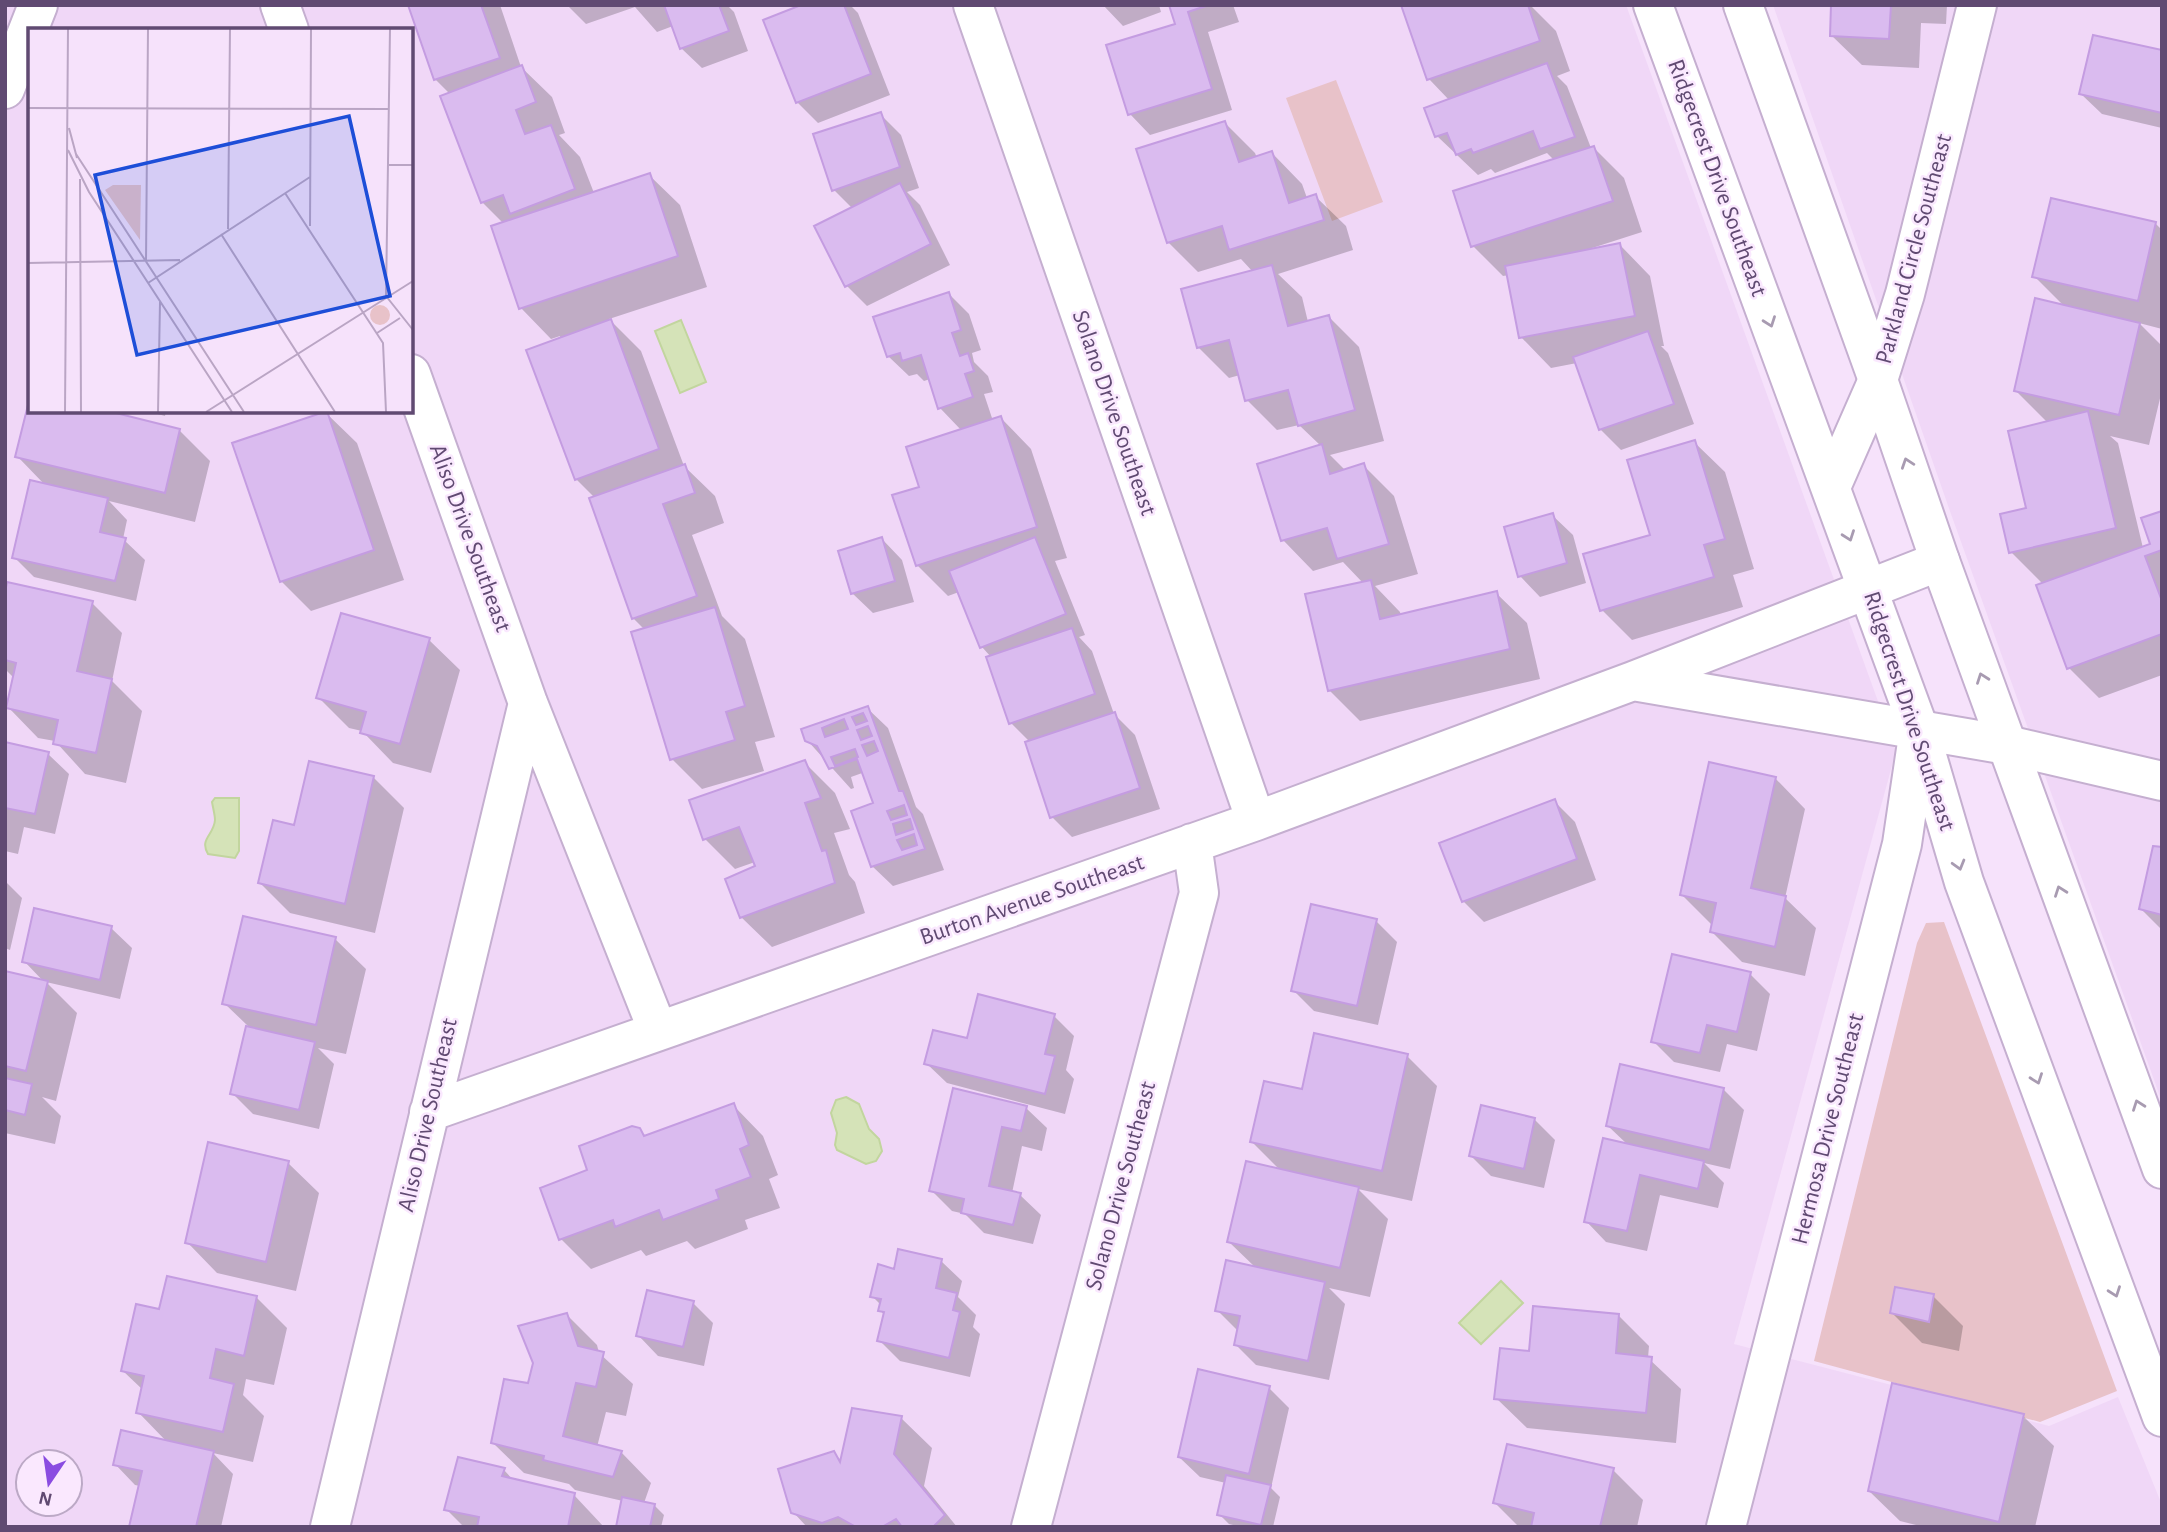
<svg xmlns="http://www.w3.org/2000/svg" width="2167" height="1532" font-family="'Alegreya Sans',sans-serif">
	<rect width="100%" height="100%" fill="#f6e2fb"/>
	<path fill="#f0d7f7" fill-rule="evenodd" d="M5 5H1626L1896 751 1734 1344 2049 1426 2118 1397 2162 1505V1527H5ZM30 30H411V411H30ZM28 1462H70V1504H28Z
		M1773 5H2162V1102L1951 514Z"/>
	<path fill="#e8c2c9" d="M1336 80 1383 202 1332 221 1286 98Z
		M1944 922 2117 1391 2040 1422 1814 1361 1917 943 1926 923Z"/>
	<path fill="#d5e3b8" stroke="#c2d59e" stroke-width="2" d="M681 320 706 382 680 393 655 331Z
		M215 798H239V851L235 858 208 854C199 839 214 835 215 820 215 815 213 808 212 802Z
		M846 1097 859 1104 869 1129 879 1139 882 1151 876 1161 866 1164 837 1150 835 1145 837 1133 831 1113 836 1100Z
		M1501 1281 1523 1303 1481 1344 1459 1323Z"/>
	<path fill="#0003" d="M409 5H500L521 67 552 97 565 133 559 135 580 157 594 193 649 175 680 205 707 287 609 319 641 351 684 466 715 496 724 523 692 535 722 616 745 639 775 737 755 742 764 771 702 789 672 759 645 630 633 618 595 498 576 479 560 336 551 339 521 308 494 227 503 223 482 202 450 94 435 79Z
		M567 5H727L734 12 748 51 702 68 681 48 673 26 657 32 635 7 586 24Z
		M806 5H850L858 13 890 95 818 123 797 102Z
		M1103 5H1159L1161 12 1123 26Z
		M1171 5H1233L1239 22 1208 32 1232 110 1150 135 1130 114 1177 25Z
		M1403 5H1530L1556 31 1570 71 1557 76 1567 86 1591 148H1594L1624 178 1642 232 1589 249V251L1620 245 1650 276 1664 346H1661L1668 353 1694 424 1621 450 1600 429 1577 363 1551 368 1521 337 1509 275 1503 276 1473 246 1554 160 1547 153 1495 173 1491 169 1478 175 1437 136 1450 101 1429 79Z
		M1825 5H1947L1946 24 1921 23 1919 68 1862 65 1831 35 1833 8Z
		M2162 52V128L2102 114 2081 94Z
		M880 114 901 135 919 188 907 192 920 205 950 265 867 306 847 286 853 209 834 190Z
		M1225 123 1255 153 1257 158 1272 153 1302 184 1307 198 1315 196 1346 226 1353 250 1278 274 1302 297 1308 322 1329 317 1359 347 1384 441 1330 455 1346 471 1363 465 1394 496 1418 574 1375 586 1400 612 1401 616 1496 593 1527 623 1540 679 1360 721 1330 691 1363 583 1343 562 1313 571 1283 540 1321 446 1299 425 1277 430 1247 400 1240 375 1229 378 1198 347 1253 272 1241 259 1198 272 1168 242Z
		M2155 223 2162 230V329L2139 323 2162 346V390L2149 445 2110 436 2118 443 2143 548 2152 545 2162 512V675L2099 698 2069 668 2043 584 2011 552 2028 509 2048 423 2016 391 2065 307 2034 276Z
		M949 294 969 314 981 350 972 353 974 362 988 376 993 392 984 394 993 421 1001 418 1031 449 1067 558 1055 561 1085 635 1079 637 1092 651 1114 714 1135 735 1160 809 1072 837 1052 817 1030 742 1011 723 991 657 982 647 959 592 948 596 917 565 921 488 962 431 940 408 930 379 924 381 917 374 909 376 888 356Z
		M30 411 179 430 210 461 195 522 109 501 127 520 123 539 145 560 136 601 34 577 14 557 46 486 17 456Z
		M146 411H166L165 416Z
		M326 413 357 443 404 580 311 611 281 581Z
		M1694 442 1725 472 1754 569 1733 575 1743 607 1632 640 1602 610 1652 536Z
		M1552 515 1573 535 1586 583 1540 597 1520 576Z
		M882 539 902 560 914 602 873 613 852 593Z
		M5 600 92 603 122 633 112 681 142 711 126 783 85 774 55 741 38 738 8 707 14 678 5 669Z
		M429 640 460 670 431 773 393 763 362 731 349 728 318 697Z
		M867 708 888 728 916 807 923 814 944 870 893 886 872 866 875 804 865 772 851 777 854 788 851 789 807 740 803 730Z
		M5 744 48 754 69 774 55 834 24 827 18 854 5 851Z
		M804 762 835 793 850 829 834 833 849 875 855 882 865 913 772 947 741 917 758 867 755 862 735 869 705 839Z
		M374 778 404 808 375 933 290 913 260 883 296 827Z
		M1775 778 1805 809 1785 898 1816 928 1805 976 1742 962 1711 931 1713 926 1682 895Z
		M1554 801 1575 822 1596 880 1484 922 1463 901Z
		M2162 849V930L2141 909Z
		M5 881 22 898 10 950 5 948Z
		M1376 921 1397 942 1378 1025 1314 1011 1293 990Z
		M111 928 132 948 120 999 46 982 77 1013 56 1101 42 1097 61 1116 55 1144 5 1133V973L45 983 24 961Z
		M335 939 366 969 346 1054 318 1048 334 1064 319 1129 253 1114 232 1093 248 1026 224 1003Z
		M1750 974 1770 994 1757 1051 1727 1044 1720 1072 1674 1062 1653 1041Z
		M1054 1016 1074 1036 1066 1070 1074 1079 1065 1114 947 1083 926 1063 968 1040Z
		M1407 1056 1437 1086 1412 1201 1358 1189 1388 1219 1370 1297 1329 1288 1345 1304 1329 1380 1256 1365 1235 1344 1238 1331 1217 1310 1256 1268 1229 1242 1281 1171 1252 1142 1303 1092Z
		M1723 1089 1744 1110 1730 1169 1704 1163 1724 1183 1718 1208 1660 1195 1647 1251 1606 1242 1586 1221 1628 1145 1608 1126Z
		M955 1091 1026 1108 1047 1128 1042 1151 1022 1146 1012 1193 1020 1195 1041 1215 1033 1244 984 1233 965 1214 952 1211 931 1190Z
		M733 1105 763 1136 778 1175 769 1179 780 1208 745 1220 748 1229 695 1249 687 1241 646 1256 641 1250 591 1269 561 1239 590 1171 639 1130 646 1137Z
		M1534 1119 1555 1140 1544 1188 1491 1176 1471 1156Z
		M288 1163 319 1193 296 1291 217 1273 187 1242Z
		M941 1261 962 1281 958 1297 976 1315 973 1327 980 1334 970 1377 900 1361 879 1340 885 1316 880 1310 881 1305 872 1296 895 1271Z
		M1933 1296 1963 1326 1959 1351 1922 1343 1892 1313Z
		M257 1298 287 1328 274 1385 246 1379 243 1395 264 1416 253 1462 213 1453 233 1474 221 1527H131L140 1486 135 1485 115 1464 168 1443 138 1412 143 1390 123 1371 160 1311Z
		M693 1303 713 1323 704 1366 658 1356 638 1335Z
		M567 1315 597 1345 599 1353 633 1384 626 1416 606 1412 597 1447 621 1452 651 1483 644 1503 654 1505 664 1515 661 1527H618L623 1501 575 1490 569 1484 524 1473 493 1443 529 1385Z
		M1619 1316 1649 1346 1648 1358 1681 1389 1676 1443 1527 1428 1496 1398 1530 1353Z
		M1269 1388 1289 1408 1271 1488 1280 1497 1273 1527H1241L1229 1524 1219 1514 1226 1483 1200 1477 1179 1457Z
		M2023 1416 2054 1446 2035 1527H1924L1900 1521 1869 1491Z
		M901 1418 932 1448 924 1486 957 1527H807L793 1512 833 1453 842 1461Z
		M504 1470 514 1481 574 1495 604 1527H464L446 1509Z
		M1613 1470 1643 1500 1637 1527H1519L1495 1503Z"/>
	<path fill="#dabbef" stroke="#c49ce1" stroke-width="2" fill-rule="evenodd" d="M408 5H481L500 58 434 80Z
		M664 5H719L729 31 680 49Z
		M801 5H844L871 74 796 103 763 20Z
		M1169 5H1209L1188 12 1212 89 1128 115 1106 45 1175 24Z
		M1401 5H1528L1540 41 1427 80Z
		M1831 5H1891L1889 39 1830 36Z
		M2093 35 2162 50V113L2079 94Z
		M1547 63 1575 137 1540 149 1533 131 1473 153 1471 149 1456 155 1447 133 1435 137 1424 108Z
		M522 65 536 102 516 110 525 134 551 125 575 189 510 214 503 195 481 203 440 96Z
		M881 112 900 167 832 191 813 134Z
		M1225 121 1239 162 1272 151 1289 203 1316 194 1324 220 1229 250 1222 226 1167 243 1136 149Z
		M1594 146 1613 201 1471 247 1453 191Z
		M650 173 678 256 519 309 491 226Z
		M900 183 931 244 845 287 814 226Z
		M2051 198 2156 222 2138 301 2032 277Z
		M1620 243 1635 316 1519 338 1505 266Z
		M1272 265 1288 326 1329 315 1355 410 1298 426 1288 390 1245 401 1229 340 1197 348 1181 289Z
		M949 292 961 330 952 333 960 356 968 353 974 371 965 374 973 397 938 409 921 355 902 361 900 353 887 357 873 317Z
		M2035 298 2140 323 2119 415 2014 391Z
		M611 319 659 449 575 480 526 350Z
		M1648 331 1674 404 1599 430 1573 357Z
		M30 397V411H108L180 429 165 493 15 457Z
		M327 411 374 550 280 582 232 443Z
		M2088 411 2116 528 2009 553 2000 514 2026 508 2008 431Z
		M1001 416 1037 527 916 566 892 495 919 487 906 447Z
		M1695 440 1725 539 1704 545 1714 577 1600 611 1583 554 1650 535 1627 460Z
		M1322 444 1330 474 1364 463 1389 544 1337 559 1327 528 1281 541 1257 464Z
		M685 464 695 493 663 504 697 596 632 619 589 498Z
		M30 480 108 498 100 532 126 538 115 581 12 558Z
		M2162 511V550L2145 556 2162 601V634L2067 669 2036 585 2150 544 2141 518Z
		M1553 513 1567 563 1518 577 1504 527Z
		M882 537 895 581 851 594 838 551Z
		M1035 537 1066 614 980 648 949 571Z
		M1371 580 1380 619 1497 591 1510 649 1328 691 1305 594Z
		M7 582 93 601 77 671 112 679 96 753 53 744 58 720 6 708 16 663 5 660V592Z
		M715 607 745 706 726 712 735 740 670 760 631 632Z
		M341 613 430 638 400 744 360 733 366 712 316 698Z
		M1072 628 1095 694 1009 724 986 657Z
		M868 706 899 791H903L925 849 871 867 851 811 873 803 857 759 829 769 817 746 805 741 801 729ZM863 713 867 721 856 725 852 717ZM844 719 848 729 825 737 822 728ZM868 726 872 736 861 740 857 730ZM874 741 878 751 867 756 862 745ZM855 749 858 757 835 766 831 757ZM904 805 907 815 891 820 887 811ZM910 819 913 829 896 835 893 824ZM914 834 917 845 902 850 897 840Z
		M1115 712 1140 788 1050 818 1025 742Z
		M5 742 49 752 35 814 5 808Z
		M805 760 821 798 805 803 822 851 826 850 835 883 740 918 725 879 755 866 739 827 703 840 689 800Z
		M309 761 374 776 345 904 258 883 273 820 294 825Z
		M1709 762 1776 777 1751 888 1786 896 1775 947 1710 932 1716 903 1680 895Z
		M1555 799 1577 859 1462 902 1439 843Z
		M2153 846 2162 847V915L2139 909Z
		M1311 904 1377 919 1357 1006 1291 991Z
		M34 908 112 926 100 980 22 962Z
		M243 916 336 937 316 1025 222 1004Z
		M1672 954 1751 972 1737 1032 1707 1025 1700 1053 1651 1042Z
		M5 971 48 981 26 1071 5 1066Z
		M978 994 1055 1014 1045 1054 1055 1056 1045 1094 924 1064 933 1030 967 1038Z
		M246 1026 315 1042 299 1110 230 1094Z
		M1314 1033 1408 1054 1382 1171 1250 1142 1264 1081 1302 1089Z
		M1620 1064 1724 1088 1710 1150 1606 1126Z
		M5 1078 32 1084 25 1115 5 1110Z
		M953 1088 1027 1106 1021 1131 1002 1127 989 1186 1021 1193 1013 1225 961 1213 964 1199 929 1191Z
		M734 1103 749 1145 740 1149 751 1177 716 1190 719 1199 663 1220 659 1210 615 1227 613 1220 559 1240 540 1188 587 1170 579 1146 632 1126 640 1128 644 1136Z
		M1481 1105 1535 1118 1524 1169 1469 1156Z
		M1603 1138 1704 1161 1698 1189 1640 1175 1627 1231 1584 1222Z
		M208 1142 289 1161 266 1262 185 1243Z
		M1246 1161 1359 1187 1340 1268 1227 1242Z
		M898 1249 942 1259 936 1288 957 1293 953 1310 960 1312 949 1358 877 1341 884 1312 878 1311 881 1299 870 1297 878 1264 894 1269Z
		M1226 1260 1325 1282 1308 1361 1234 1345 1240 1316 1215 1311Z
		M167 1276 257 1296 244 1356 216 1349 210 1378 234 1384 223 1432 136 1413 144 1376 121 1371 136 1304 159 1309Z
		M1895 1287 1934 1294 1929 1322 1890 1313Z
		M647 1290 694 1301 683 1347 636 1336Z
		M1533 1306 1619 1314 1616 1353 1652 1357 1646 1413 1494 1399 1500 1348 1529 1351Z
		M567 1313 578 1346 604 1352 596 1387 576 1383 563 1436 622 1451 613 1477 543 1460 544 1456 491 1443 504 1379 528 1383 533 1363 518 1326Z
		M1198 1369 1270 1386 1249 1474 1178 1457Z
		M1892 1383 2024 1414 1999 1522 1868 1491Z
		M852 1408 902 1416 894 1454 945 1515 933 1527H902L896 1519 882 1527H856L838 1517 822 1523 791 1513 778 1469 834 1451 840 1462Z
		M121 1430 214 1451 196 1527H129L142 1471 113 1465Z
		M1507 1444 1614 1468 1600 1527H1531L1534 1513 1493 1503Z
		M458 1457 505 1468 502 1476 575 1493 568 1527H477L479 1517 444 1510Z
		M1226 1475 1271 1485 1261 1525 1217 1515Z
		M622 1497 655 1504 650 1527H616Z"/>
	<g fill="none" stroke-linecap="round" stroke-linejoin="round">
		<defs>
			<path id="minor" d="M280 5 289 30
				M973 5 1256 821
				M5 89 38 5
				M411 374 528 703 658 1031
				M1831 487 1878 380 1905 294 1977 5
				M1633 681 2007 745 2162 781
				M429 1112 1256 821 1633 681 1940 561
				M330 1527 528 703
				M1031 1527 1199 893 1192 843
				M1726 1527 1902 844 1919 729"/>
			<path id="tertiary" d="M1653 5 1919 729 1964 882 2162 1417
				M1743 5 1878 380 1940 561 2162 1169"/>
		</defs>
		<use href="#minor" stroke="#c5afd0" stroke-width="42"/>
		<use href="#tertiary" stroke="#c5afd0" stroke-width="42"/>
		<use href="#minor" stroke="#fff" stroke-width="38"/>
		<use href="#tertiary" stroke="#fff" stroke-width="38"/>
	</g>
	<defs><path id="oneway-chevron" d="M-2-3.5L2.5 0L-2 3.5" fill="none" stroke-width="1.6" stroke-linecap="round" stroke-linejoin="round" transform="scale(1.75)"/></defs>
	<g stroke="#a89bb1">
		<use href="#oneway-chevron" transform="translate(1770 322) rotate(70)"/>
		<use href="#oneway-chevron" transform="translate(1907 463) rotate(-109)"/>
		<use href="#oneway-chevron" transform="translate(1849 536) rotate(70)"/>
		<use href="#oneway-chevron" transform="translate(1982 678) rotate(-110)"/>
		<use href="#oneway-chevron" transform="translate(1959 865) rotate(74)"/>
		<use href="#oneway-chevron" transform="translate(2060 891) rotate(-110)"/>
		<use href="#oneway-chevron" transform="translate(2037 1079) rotate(70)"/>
		<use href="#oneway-chevron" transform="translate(2138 1105) rotate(-110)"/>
		<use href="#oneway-chevron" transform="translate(2115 1292) rotate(70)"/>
	</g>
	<g text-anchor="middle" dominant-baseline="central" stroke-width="5" stroke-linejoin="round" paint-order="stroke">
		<g font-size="24" fill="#604a72" stroke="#fae8fe">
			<text transform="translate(1717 178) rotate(70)">Ridgecrest Drive Southeast</text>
			<text transform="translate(1914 249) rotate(-75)">Parkland Circle Southeast</text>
			<text transform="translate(1114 413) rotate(71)">Solano Drive Southeast</text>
			<text transform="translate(470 538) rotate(70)">Aliso Drive Southeast</text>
			<text transform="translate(1909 711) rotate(72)">Ridgecrest Drive Southeast</text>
			<text transform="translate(1032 900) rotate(-19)">Burton Avenue Southeast</text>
			<text transform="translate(428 1115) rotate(-77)">Aliso Drive Southeast</text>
			<text transform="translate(1828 1129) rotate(-76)">Hermosa Drive Southeast</text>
			<text transform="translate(1121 1186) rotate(-75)">Solano Drive Southeast</text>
		</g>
	</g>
	<g transform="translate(28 28)">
		<rect width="385" height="385" fill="#f6e2fb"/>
		<path d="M85 157H113L112 212 77 162ZM342 287a10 10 0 1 1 20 0a10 10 0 1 1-20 0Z" fill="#e8c2c9"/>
		<path fill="none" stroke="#baa5c4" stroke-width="2" d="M362 1 358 268 385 302M0 80 361 81M41 100 49 130M40 122 61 164 204 384M48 126 216 384M361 137H385M52 151 53 384M257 165 355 315 358 384M282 198 283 1M200 201 202 1M193 206 307 384M118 233 120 1M0 235 152 232M120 255 282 149M349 305 372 290M37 384 40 1M130 384 132 274M178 384 385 253"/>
		<path fill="#1d4ed8" fill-opacity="0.15" stroke="#1d4ed8" stroke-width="3.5" d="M321 88 362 268 109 327 67 147Z"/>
		<rect width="385" height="385" fill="none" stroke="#604a72" stroke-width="3.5"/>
	</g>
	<rect width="2167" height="1532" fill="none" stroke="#604a72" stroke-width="14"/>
	<g transform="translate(49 1483) rotate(193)"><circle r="33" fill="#fae8fe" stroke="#bca9c6" stroke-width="2"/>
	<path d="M0-5L12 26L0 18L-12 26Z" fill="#8a4ce1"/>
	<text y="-10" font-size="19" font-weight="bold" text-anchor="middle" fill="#604a72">N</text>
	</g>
</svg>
